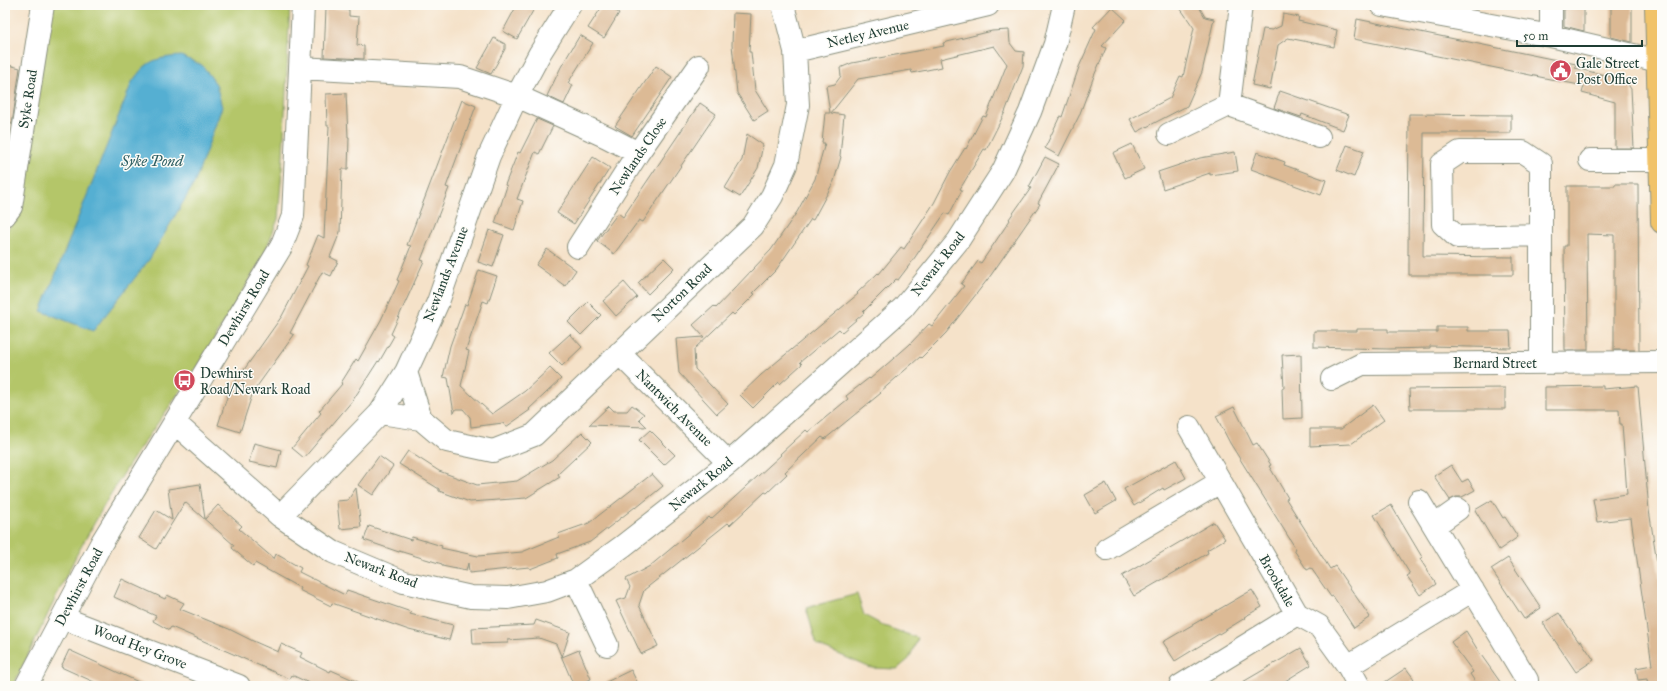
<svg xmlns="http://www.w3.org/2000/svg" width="1667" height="691" font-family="'IM FELL Great Primer',serif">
	<rect width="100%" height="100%" fill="#fdfcf7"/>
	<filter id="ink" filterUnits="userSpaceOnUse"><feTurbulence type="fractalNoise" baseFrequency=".025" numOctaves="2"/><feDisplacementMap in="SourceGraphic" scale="8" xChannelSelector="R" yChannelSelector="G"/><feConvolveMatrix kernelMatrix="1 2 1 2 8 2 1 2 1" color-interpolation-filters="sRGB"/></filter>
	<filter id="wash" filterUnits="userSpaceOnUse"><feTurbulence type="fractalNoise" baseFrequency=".012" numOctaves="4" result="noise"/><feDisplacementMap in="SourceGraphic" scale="16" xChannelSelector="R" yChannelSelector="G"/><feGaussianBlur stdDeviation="0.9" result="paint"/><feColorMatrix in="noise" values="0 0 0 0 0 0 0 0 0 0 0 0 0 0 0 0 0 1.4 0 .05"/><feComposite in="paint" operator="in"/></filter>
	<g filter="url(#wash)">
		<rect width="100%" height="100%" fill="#f5e2c9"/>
		<path fill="#b4c669" stroke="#6a824e" d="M51 5H290L283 156 278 219 263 257 198 366 136 454 110 495 76 556 13 686H5V233L20 213 23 202 24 160Z
			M857 594 864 615 884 626 918 638 909 659 897 669 871 668 817 645 806 608Z"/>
		<path fill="#54afd2" stroke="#3a7683" d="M181 56 202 65 216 84 222 107 195 182 149 260 93 331 41 311 132 82C147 60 155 58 181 56Z"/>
		<g id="blocks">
			<path fill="#dcba95" d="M517 5H527L534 9 517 39 503 31Z
				M603 5H606L619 13 604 38 588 28Z
				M1178 5H1198L1205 17 1214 19 1202 72 1187 106 1137 132 1130 119 1170 98 1180 76 1183 77 1194 28Z
				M1564 5H1584V31L1564 26Z
				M1611 5H1632V42L1611 37Z
				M1112 7 1126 20 1102 46 1106 48 1094 76 1079 116 1059 156 1045 148 1060 116 1062 117 1079 67 1096 29 1093 27Z
				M326 8 349 10V16L359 17 357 45 364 46V59L324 57Z
				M733 13 751 14 749 52H751L755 90 768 111 754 120 737 93 732 45Z
				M1283 14 1299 17 1298 21 1337 30 1334 47 1288 38 1278 45 1270 89 1252 85 1263 29 1272 30 1281 26Z
				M1357 19 1576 64 1575 68 1625 80 1631 89 1634 148H1615V102L1582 93 1584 86 1354 39Z
				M1009 30 1010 43 1016 51 1024 52 1023 66 1005 112 986 150 984 149 960 189 962 190 949 215 945 213 911 263 898 280 896 279 863 312 864 313 842 332 839 329 800 362 802 364 780 384 779 382 753 408 740 395 761 375 858 294 857 293 878 273 879 274 901 247 904 249 934 203 950 172 965 148 966 149 983 116 986 117 1007 64 994 46 940 59 942 67 912 73 911 70 858 79 831 113 844 115 840 156 841 157 834 181 813 220 811 219 776 270 753 293 755 294 734 315 732 313 694 349 695 369 728 404 717 414 679 373 676 339 704 337 693 325 714 306 716 308 771 250 797 212 815 179 825 143H822L825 113H830L826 86 835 84 841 76 840 68 852 63 944 46 943 43 992 31Z
				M580 35 593 43 568 83 573 85 564 104 547 96 561 67Z
				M494 38 505 44V49L491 74 477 68Z
				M5 64 20 68 12 124 5 123Z
				M656 66 672 77 632 136 615 126Z
				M1280 91 1349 115 1343 130 1302 114 1301 117 1274 108Z
				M346 93 348 137H349L348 169H342L340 232 330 257 338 261 331 276 322 272 290 333 294 335 253 392 240 432 218 425 229 391 282 316 308 266 306 265 318 235 324 238 329 126H327L326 94Z
				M462 100 476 106 446 187 449 188 421 260 424 261 391 334 394 336 379 362 378 361 353 400 304 458 292 448 321 413 319 411 342 384 341 383 356 359 358 361 381 320 399 281 397 280 411 246 407 245Z
				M700 103 716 114 643 222 639 220 614 254 597 241 618 213 623 217Z
				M1409 114 1511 115V133H1424L1423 256 1513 257V275H1409V254L1408 255Z
				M537 119 553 126 539 154 535 152 517 199 523 201 514 230 495 223 507 186 505 185 518 152 520 153Z
				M747 134 763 145 758 168 740 197 725 188 742 160Z
				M1132 144 1144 169 1125 178 1113 153Z
				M1347 145 1364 151 1354 177 1337 170Z
				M1235 152 1238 171 1210 175V173L1163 189 1158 172 1200 158Z
				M1257 152 1285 162 1284 165 1326 180 1321 195 1251 169Z
				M593 157 610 168 574 224 557 213Z
				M1045 157 1059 164 1038 203 1040 204 991 275 946 333 921 358 920 357 880 392 881 393 825 439 822 437 785 472 787 474 767 493 765 492 730 525 728 523 644 590 639 605 658 646 641 654 616 601 626 598 630 587 626 579 650 566 709 517 711 519 781 455 780 454 806 430 808 432 848 399 846 396 869 378 870 379 909 345 929 324 932 326 964 286 961 284 978 261 981 263 1010 220 1009 219 1031 188 1029 187Z
				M1615 184H1638L1639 350H1614V235L1587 234 1588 350H1565L1564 246H1567V186H1615Z
				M489 230 504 235 493 267 478 262Z
				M547 249 576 270 565 286 536 265Z
				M664 258 674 268 648 294 638 283Z
				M479 270 497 276 488 303 483 301 466 350 469 351 461 386 492 414 525 391 550 368 561 379 529 409 530 410 506 427 503 423 471 427 470 417 463 409H456L454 413 448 378 443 377 450 346 465 304 467 305Z
				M624 282 637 297 616 316 603 301Z
				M588 302 601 315 581 335 568 322Z
				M1437 327H1468V331H1510L1511 348 1430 346V348L1388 349 1314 347V331H1357V329H1388V332H1437Z
				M570 334 582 347 562 366 549 353Z
				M1301 354 1302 418 1283 419 1282 388H1284L1282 355Z
				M1603 386V389L1638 386 1649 510 1662 595V686H1648L1647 679 1638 680 1636 668 1652 665 1631 518 1597 522 1593 499 1627 494 1622 424H1620L1619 410H1545V387Z
				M1505 388V409H1410L1409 389Z
				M632 405 644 414 639 419 647 427 589 425 609 406 614 411H627Z
				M1373 405 1384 420 1351 444 1310 446V429H1341Z
				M1234 407 1253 445 1257 443 1271 465 1269 466 1288 498 1286 499 1330 569 1335 566 1370 617 1354 628 1333 596 1331 597 1311 568 1307 570 1294 550 1296 549 1230 443 1216 416Z
				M650 430 675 455 664 465 639 440Z
				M582 432 592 442 558 474 560 477 526 498 470 502 439 491V489L399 464 408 451 439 471 477 485 517 481 552 460Z
				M254 443 281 450 277 468 249 462Z
				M379 456 393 466 373 495 358 485Z
				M1176 460 1186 478 1164 490 1163 488 1134 506 1124 489Z
				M1451 465 1462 482 1468 479 1475 490 1462 497H1456L1450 500 1434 476Z
				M652 474 663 486 636 508 635 507 590 542 557 554 558 558 530 569 529 567 469 573 468 563 466 571 442 566V564L399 551V552L364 540 369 526 411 540 412 537 442 546 441 548 478 556 522 552 559 537 558 534 589 523Z
				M1106 483 1116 501 1095 513 1085 495Z
				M200 484 205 519 218 505 242 526 239 529 274 559 276 554 301 568 299 572 345 595 347 590 411 612 410 614 453 625 449 640 409 630 332 603 331 606 299 590 300 588 255 563 253 566 232 548 234 545 185 502 156 549 139 538 156 510 172 520 168 489Z
				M356 488 361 527 340 529 337 501 348 500Z
				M1492 500 1503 518 1505 517 1518 537 1499 550 1475 510Z
				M1391 505 1422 557 1420 559 1436 584 1420 595 1407 576 1410 574 1374 515Z
				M1214 522 1225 539 1207 550 1208 553 1134 596 1122 576Z
				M1508 558 1541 608 1524 619 1491 569Z
				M122 579 165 599 167 595 184 603 180 609 229 629 253 641 278 652 281 644 302 653 300 657 330 672 331 670 367 686H315L292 675 290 679 199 639 171 627 169 630 153 621 156 616 114 597Z
				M1252 590 1262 607 1244 617 1245 618 1175 661 1163 642Z
				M1559 613 1579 642 1581 641 1594 660 1576 672 1543 623Z
				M536 620 570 632 562 657 579 650 591 679 574 686 556 644 539 638 508 640V643L473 644 472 628 534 625Z
				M1466 631 1479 652 1503 686H1478L1470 674 1473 672 1451 642Z
				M1301 648 1311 665 1277 686H1236Z
				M69 650 104 666 147 686H103L61 667Z
				M1406 668 1414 679 1404 686H1379Z
				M631 670 639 686H598Z"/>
		</g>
	</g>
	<g filter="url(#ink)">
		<use href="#blocks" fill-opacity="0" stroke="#8a907e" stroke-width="1"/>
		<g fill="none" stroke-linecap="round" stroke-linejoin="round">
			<defs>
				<path id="minor" d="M1382 5 1551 36 1659 61
					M1551 36V5
					M795 51 988 5
					M300 68 460 77 517 96 607 137 638 153
					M1229 105 1319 137
					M1169 134 1229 105 1241 5
					M1590 160H1661
					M5 215 11 207 43 5
					M1541 235 1457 237 1443 224 1442 164 1460 152H1523L1541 164V363
					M578 247 638 153 699 66
					M619 353 729 463
					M406 372 421 419
					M1332 379 1362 364 1662 362
					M380 413 421 419
					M421 419 447 441 493 451 534 435 753 226 772 196 786 165 798 105 795 51 783 5
					M175 423 280 516 333 552 404 582 471 597 508 598 547 591 576 580 623 546 729 463 903 308 958 241 1003 171 1030 112 1055 44 1064 5
					M1189 427 1297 614 1319 626 1348 666 1359 686
					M1419 501 1527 680
					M280 516 380 413 406 372 438 302 489 156 517 96 540 53 570 5
					M1434 526 1458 509
					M1107 549 1220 482
					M576 580 607 645
					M63 618 239 686
					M1348 666 1473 590
					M26 686 102 542 281 247 293 216 303 5
					M1180 686 1297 614"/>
				<path id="major" d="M1656 5 1662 222"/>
			</defs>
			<use href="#minor" stroke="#8a907e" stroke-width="24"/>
			<use href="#major" stroke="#8a907e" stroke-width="24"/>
			<use href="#minor" stroke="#fff" stroke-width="22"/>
			<use href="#major" stroke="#f1c369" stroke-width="22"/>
		</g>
	</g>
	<defs>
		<symbol id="civic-disc" viewBox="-11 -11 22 22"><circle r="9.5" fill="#d1495b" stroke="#fdfcf7"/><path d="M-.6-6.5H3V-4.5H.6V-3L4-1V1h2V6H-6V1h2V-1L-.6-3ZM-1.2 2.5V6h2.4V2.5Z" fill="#fff"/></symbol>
		<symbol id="bus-disc" viewBox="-11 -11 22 22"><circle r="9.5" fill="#d1495b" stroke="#fdfcf7"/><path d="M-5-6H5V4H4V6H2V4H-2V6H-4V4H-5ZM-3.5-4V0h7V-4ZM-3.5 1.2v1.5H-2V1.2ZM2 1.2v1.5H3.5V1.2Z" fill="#fff"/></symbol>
	</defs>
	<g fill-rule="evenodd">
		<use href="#civic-disc" x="1548" y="58" width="25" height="25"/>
		<use href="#bus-disc" x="172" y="368" width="25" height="25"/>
	</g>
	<g text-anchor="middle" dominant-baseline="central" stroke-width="3" stroke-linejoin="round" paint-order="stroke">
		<g font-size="14" fill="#1f3d34" stroke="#fdfcf7">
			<text transform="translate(868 34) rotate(-13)">Netley Avenue</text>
			<text transform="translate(28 99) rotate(-81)">Syke Road</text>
			<text transform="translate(638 156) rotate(-56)">Newlands Close</text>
			<text transform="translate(938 264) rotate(-52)">Newark Road</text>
			<text transform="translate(446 274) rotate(-69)">Newlands Avenue</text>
			<text transform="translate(682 293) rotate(-44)">Norton Road</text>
			<text transform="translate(244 308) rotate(-59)">Dewhirst Road</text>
			<text x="1495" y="363">Bernard Street</text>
			<text transform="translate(674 408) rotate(45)">Nantwich Avenue</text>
			<text transform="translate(701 484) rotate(-39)">Newark Road</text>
			<text transform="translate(381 570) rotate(21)">Newark Road</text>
			<text transform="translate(1277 581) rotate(60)">Brookdale</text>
			<text transform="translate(79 587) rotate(-62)">Dewhirst Road</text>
			<text transform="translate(140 647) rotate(21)">Wood Hey Grove</text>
		</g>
		<g font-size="14" fill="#1f3d34" stroke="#fdfcf7" text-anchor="start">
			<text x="1576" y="63">Gale Street<tspan x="1576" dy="16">Post Office</tspan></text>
			<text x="200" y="373">Dewhirst<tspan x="200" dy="16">Road/Newark Road</tspan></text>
		</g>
		<g font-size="15" font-style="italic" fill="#2f5f63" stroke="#fdfcf7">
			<text x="152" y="161">Syke Pond</text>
		</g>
	</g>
	<rect width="1667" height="691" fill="none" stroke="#fdfcf7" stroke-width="20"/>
	<path d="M1517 40v6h125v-6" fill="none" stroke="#1f3d34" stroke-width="2"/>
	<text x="1523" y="40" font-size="12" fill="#1f3d34" stroke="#fdfcf7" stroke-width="3" paint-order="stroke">50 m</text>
</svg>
